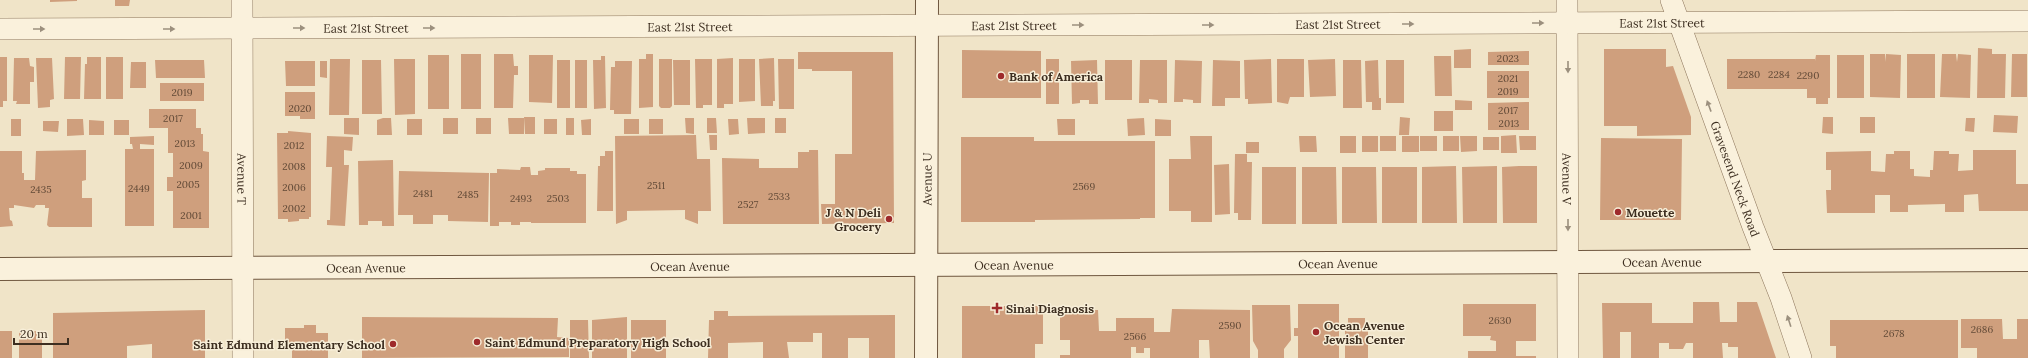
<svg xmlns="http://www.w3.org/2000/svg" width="2028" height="358" font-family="Lora,serif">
	<rect width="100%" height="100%" fill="#f0e4c8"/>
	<path fill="#cf9f7d" d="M50 0H77V1L50 2Z
		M115 0H130L129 6H115Z
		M1978 48 1992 49V54H2006L2005 98H1977Z
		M1471 49V68H1454V50Z
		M1604 49H1666V67L1673 66 1691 117V135L1637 136V126H1604Z
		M962 50 1041 51V98H962Z
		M1529 51V65H1488V52Z
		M798 52H893L894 223 822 224 821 204H835V154H852V71H812V69H798Z
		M461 54H481V109H461Z
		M494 54H513L514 66H518V75H514L513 108H494Z
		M646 54H653V107L639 108V59H646Z
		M1870 54H1885V62L1886 54 1901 55 1900 98 1870 97Z
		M1907 54H1935V98H1907Z
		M1942 54H1956L1957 62 1958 54 1971 55 1970 98 1940 97Z
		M2012 54H2027V97H2011Z
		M428 55H449V109H428Z
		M529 55H553L552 103 529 102Z
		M1816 55H1830V98H1828V104H1816V98H1807V89H1727V59H1815V61Z
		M1837 55H1864V98H1837Z
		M601 56H605L606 108 594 109 593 60H601Z
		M1434 56H1451L1452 96H1435Z
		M0 57H7V101H3V107H0Z
		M65 57H81L80 99H64Z
		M87 57H101V99H84L85 64H87Z
		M106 57H123V99H106Z
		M14 58H29L30 66 34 67V82H30V104H16L17 101H13Z
		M36 58H52L54 99 50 100V107L38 108Z
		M733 58V104H724V108H717V59Z
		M774 58 775 101H773V106H761L759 59Z
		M330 59H350L349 115H329Z
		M394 59H415V114L395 115Z
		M659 59H672V106L670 108H661L659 106Z
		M695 59H712V105H703V108H696Z
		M739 59H755V101L739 102Z
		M778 59H794V109H779Z
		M1046 59H1059V104H1046Z
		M1271 59 1272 103 1248 104V99H1245L1244 60Z
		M1277 59H1304V97H1290L1288 104 1277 102Z
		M1335 59 1336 96 1310 97 1308 60Z
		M155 60H204L205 78H156Z
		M362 60H381L382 114H362Z
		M557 60H570V108H557Z
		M575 60H587V108H575Z
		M673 60H690V105H674Z
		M1097 60 1098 104H1089V100H1080V103L1072 104 1071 61Z
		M1105 60H1132V100H1105Z
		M1140 60H1167V103H1158V100L1149 99V103H1139Z
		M1175 60 1202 61 1201 103H1193V100L1183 99V102H1174Z
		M1213 60 1240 61V98H1225V106H1212Z
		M1343 60H1361L1362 108H1343Z
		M1378 60 1379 98H1381V110H1372V102H1366L1365 61Z
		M1386 60H1404V103H1386Z
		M285 61H315V86H286Z
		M320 61H327V78L320 77Z
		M615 61H632L631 114H614V110H610L611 67H615Z
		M131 62H146V88H130Z
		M1487 71H1529V98H1487Z
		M160 83H204V101H160Z
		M285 92H315V119H300V116H285Z
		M1455 100 1472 101V110H1455Z
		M1529 102V130H1488V103Z
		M149 109H196V128H201V134H203V151L209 152V228H173V191H167V177H173V153H168V128H149Z
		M1434 111H1453V131H1434Z
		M1994 115 2018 116 2017 133 1993 132Z
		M524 117H535V134H525Z
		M1400 117 1410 118 1409 135H1399Z
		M1823 117H1833V134L1822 133Z
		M1860 117H1875V133H1860Z
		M344 118H359V135L344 134Z
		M383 118H391L392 135H377V120Z
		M443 118H458V134H443Z
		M476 118H491V134H476Z
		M508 118H524V134H509Z
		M566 118H574V135H566Z
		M685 118H694V134L686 133Z
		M707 118H716L717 133H707Z
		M747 118H765V133L748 134Z
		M775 118H786V133H775Z
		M1144 118 1145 135 1128 136 1127 119Z
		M1966 118H1975L1974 132 1965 131Z
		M11 119H21V136H11Z
		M67 119H83L84 135 67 136Z
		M407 119H422V135H407Z
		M544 119H557V134H544Z
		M591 119V135H582L581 120Z
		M624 119H639V134H624Z
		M649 119H663V134H649Z
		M728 119H738L739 134 729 135Z
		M1057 119H1075V135H1058Z
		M1155 119 1171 120V136H1155Z
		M89 120 104 121V135H89Z
		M114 120H129V135H114Z
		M43 121H59L58 132 43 131Z
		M288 131 311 133V217H309V219H299V221L288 222V219H278L277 133H288Z
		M696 135 697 159H710L711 211H698V224L685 219V210L627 211V220L616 224 615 136Z
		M709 135H717V150H710Z
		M1516 135 1517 153H1501V136Z
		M154 136V145L140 144V149H154V226H125V149H133L132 144H130V137Z
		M327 136 353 137 352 151 344 150V165H349L345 226 327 225V220H330L332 167H326Z
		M1190 136H1212V222H1191V211H1169V159H1191Z
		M1299 136H1316L1317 152H1300Z
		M1340 136H1356V153H1340Z
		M1362 136H1378V152H1362Z
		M1380 136H1396V151H1380Z
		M1402 136H1419V152H1402Z
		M1420 136H1437V151H1420Z
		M1443 136H1459V151H1443Z
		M1460 136H1477V151L1461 152Z
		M1519 136H1536V150H1520Z
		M961 137H1034V141H1155V218H1140V219L1035 220V222H961Z
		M1483 137H1499V150H1483Z
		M1601 138 1682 139 1681 220H1600Z
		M1246 142H1259V153H1246Z
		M86 150V180L82 181V198H92V227H49L47 225 49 208H45V205H36L34 208 14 205V208H9L10 220 12 221 13 226 0 227V151H22V173H24V180H35L36 151Z
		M809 150H818L819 224H723L722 158 759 159V168H798V152H809Z
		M1973 150H2016V184H2028V211H1979L1978 194 1964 195V212H1945V204L1908 205V212H1890V195H1875V213H1827L1826 190H1831V170H1826V152L1871 151V171L1885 172 1886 154H1894V151H1910V169H1914V176L1930 177V170H1933L1934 151H1949V154H1959L1958 171 1973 170Z
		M605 151H613V211H597L598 166H600V156H605Z
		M1235 154H1247V162H1252L1251 220H1238V213H1234Z
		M393 160 394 226H382V221H368V225H359L358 161Z
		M1229 164 1230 214 1215 215 1214 165Z
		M1456 166 1457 223H1422V167Z
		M1497 166V223H1463L1462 167Z
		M1519 166H1537V223H1503L1502 167Z
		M521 167H530L531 175H538V171L545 170V168H570V171H577V174H586V223H531V222H520V225H511V222H499V226H490V173H497V169L520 170Z
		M1262 167H1296V224H1262Z
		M1302 167H1336L1337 224H1302Z
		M1342 167H1376L1377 223H1342Z
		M1382 167H1417V223H1382Z
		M399 171 489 173 488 222 448 221V215H433V224H413V215H398Z
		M1693 302H1719L1720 322H1737V302H1757L1776 358H1738V347H1728V343H1722L1723 358H1693V343H1686L1683 349H1669V343H1659V358H1631V332H1620V358H1603L1602 303H1652V323H1693Z
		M1298 304H1339V358H1298V336H1294V328H1298Z
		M1463 304H1536V341H1516V356H1536V358H1468V351H1496V341L1490 340 1491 336H1463Z
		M1252 305H1290L1291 340 1284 349V358H1258V350L1253 341Z
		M962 306H1043V344H1035V358H962Z
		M1172 309 1250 310V358H1210L1209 340H1199V358H1150V348H1144V353H1136V347H1131V358H1060V355H1070V340H1060V310H1098L1099 331H1116V318H1154V332H1170Z
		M205 310V358H152V344L127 346V358H53V313Z
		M714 311H728V316L895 315V358H869V338H848V358H822V333H813V342H787L789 358H763V342L728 343V358H708L709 320H714Z
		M362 317 558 318 557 337 569 338V357L362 358Z
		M627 317V358H592V320Z
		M1348 318H1365V326H1368V358H1345V326H1348Z
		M1961 319H2002L2003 339H2017V319H2028V358H1977V348H1961Z
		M570 320H588L589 358H570Z
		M631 320H666V358H631Z
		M1830 320H1958V358H1836V346H1830Z
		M304 325H316V333H328V358H292V343H285V328H304Z
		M0 331H12V358H0Z
		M19 331H42V358H19Z"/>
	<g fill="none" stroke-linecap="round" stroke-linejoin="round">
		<defs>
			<g id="minor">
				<path id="s1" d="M242 0 243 358"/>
				<path id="s2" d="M1567 0 1568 358"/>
				<path id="s3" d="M1671 0 1753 227 1781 298 1801 358"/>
				<path id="s4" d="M0 29 2028 21"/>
			</g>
			<g id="secondary">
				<path id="s5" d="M0 269 2028 260"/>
				<path id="s6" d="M926 358 927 0"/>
			</g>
		</defs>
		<use href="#minor" stroke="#8d765c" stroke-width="22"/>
		<use href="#secondary" stroke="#6f573f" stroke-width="24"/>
		<use href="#minor" stroke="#faf1dc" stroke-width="21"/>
		<use href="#secondary" stroke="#faf1dc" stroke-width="22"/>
	</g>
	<defs><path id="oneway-solid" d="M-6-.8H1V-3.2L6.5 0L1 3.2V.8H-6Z"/></defs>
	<g fill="#9c907e">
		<use href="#oneway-solid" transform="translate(1538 23)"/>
		<use href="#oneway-solid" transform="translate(1408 24)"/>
		<use href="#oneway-solid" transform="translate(1078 25)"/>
		<use href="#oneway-solid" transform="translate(1208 25)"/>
		<use href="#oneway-solid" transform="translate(299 28)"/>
		<use href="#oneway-solid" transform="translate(429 28)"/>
		<use href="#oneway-solid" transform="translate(39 29)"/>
		<use href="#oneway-solid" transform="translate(169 29)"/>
		<use href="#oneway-solid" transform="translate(1568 67) rotate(90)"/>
		<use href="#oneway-solid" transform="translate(1709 106) rotate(-110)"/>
		<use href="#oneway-solid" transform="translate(1568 225) rotate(90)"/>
		<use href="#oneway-solid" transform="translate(1789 321) rotate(-108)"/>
	</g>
	<g fill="#9e2a2b" stroke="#f7eed8" stroke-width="1.5">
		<circle cx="1001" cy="76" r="4"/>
		<circle cx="1618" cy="212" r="4"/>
		<circle cx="889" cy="219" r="4"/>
		<path d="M995 302h4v4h4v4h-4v4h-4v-4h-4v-4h4z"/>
		<circle cx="1316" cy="332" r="4"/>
		<circle cx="477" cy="342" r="4"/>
		<circle cx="393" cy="344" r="4"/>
	</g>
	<g text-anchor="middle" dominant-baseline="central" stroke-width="3" stroke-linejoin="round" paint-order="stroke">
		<g font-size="10" fill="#624a37">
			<text x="1508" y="58">2023</text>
			<text x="1749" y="74">2280</text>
			<text x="1779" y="74">2284</text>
			<text x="1808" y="75">2290</text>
			<text x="1508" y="78">2021</text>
			<text x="1508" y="91">2019</text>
			<text x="182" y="92">2019</text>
			<text x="300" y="108">2020</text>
			<text x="1508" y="110">2017</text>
			<text x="173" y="118">2017</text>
			<text x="1509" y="123">2013</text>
			<text x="185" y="143">2013</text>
			<text x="294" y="145">2012</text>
			<text x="191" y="165">2009</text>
			<text x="294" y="166">2008</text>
			<text x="188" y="184">2005</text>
			<text x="656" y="185">2511</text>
			<text x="1084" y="186">2569</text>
			<text x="294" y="187">2006</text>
			<text x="139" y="188">2449</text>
			<text x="41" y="189">2435</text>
			<text x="423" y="193">2481</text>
			<text x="468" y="194">2485</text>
			<text x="779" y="196">2533</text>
			<text x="521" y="198">2493</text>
			<text x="558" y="198">2503</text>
			<text x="748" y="204">2527</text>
			<text x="294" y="208">2002</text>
			<text x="191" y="215">2001</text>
			<text x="1500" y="320">2630</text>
			<text x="1230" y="325">2590</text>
			<text x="1982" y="329">2686</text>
			<text x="1894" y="333">2678</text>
			<text x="1135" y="336">2566</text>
		</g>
		<g font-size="12" fill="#3d2e20" stroke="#f7eed8">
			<text stroke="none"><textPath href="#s4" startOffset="1662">East 21st Street</textPath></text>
			<text stroke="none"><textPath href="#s4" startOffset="1338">East 21st Street</textPath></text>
			<text stroke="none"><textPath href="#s4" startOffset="1014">East 21st Street</textPath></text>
			<text stroke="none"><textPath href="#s4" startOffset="690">East 21st Street</textPath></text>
			<text stroke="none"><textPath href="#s4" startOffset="366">East 21st Street</textPath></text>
			<text stroke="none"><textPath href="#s1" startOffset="179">Avenue T</textPath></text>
			<text stroke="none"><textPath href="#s6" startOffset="179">Avenue U</textPath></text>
			<text stroke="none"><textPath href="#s2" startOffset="179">Avenue V</textPath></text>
			<text stroke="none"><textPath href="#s3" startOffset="190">Gravesend Neck Road</textPath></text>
			<text stroke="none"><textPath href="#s5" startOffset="1662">Ocean Avenue</textPath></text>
			<text stroke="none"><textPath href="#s5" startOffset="1338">Ocean Avenue</textPath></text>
			<text stroke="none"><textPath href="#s5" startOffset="1014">Ocean Avenue</textPath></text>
			<text stroke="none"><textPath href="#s5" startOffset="690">Ocean Avenue</textPath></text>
			<text stroke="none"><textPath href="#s5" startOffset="366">Ocean Avenue</textPath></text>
		</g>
		<g font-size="12" font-weight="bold" fill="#3d2e20" stroke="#f7eed8" text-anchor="start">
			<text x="1009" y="76">Bank of America</text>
			<text x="881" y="212" text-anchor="end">J &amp; N Deli<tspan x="881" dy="14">Grocery</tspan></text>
			<text x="1626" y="212">Mouette</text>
			<text x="1006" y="308">Sinai Diagnosis</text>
			<text x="1324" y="325">Ocean Avenue<tspan x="1324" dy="14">Jewish Center</tspan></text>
			<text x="485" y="342">Saint Edmund Preparatory High School</text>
			<text x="385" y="344" text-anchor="end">Saint Edmund Elementary School</text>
		</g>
	</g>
	<path d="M14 338v6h54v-6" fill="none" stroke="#3d2e20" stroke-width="2"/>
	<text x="20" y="338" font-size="12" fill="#3d2e20" stroke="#f7eed8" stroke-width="3" paint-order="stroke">20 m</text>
</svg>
